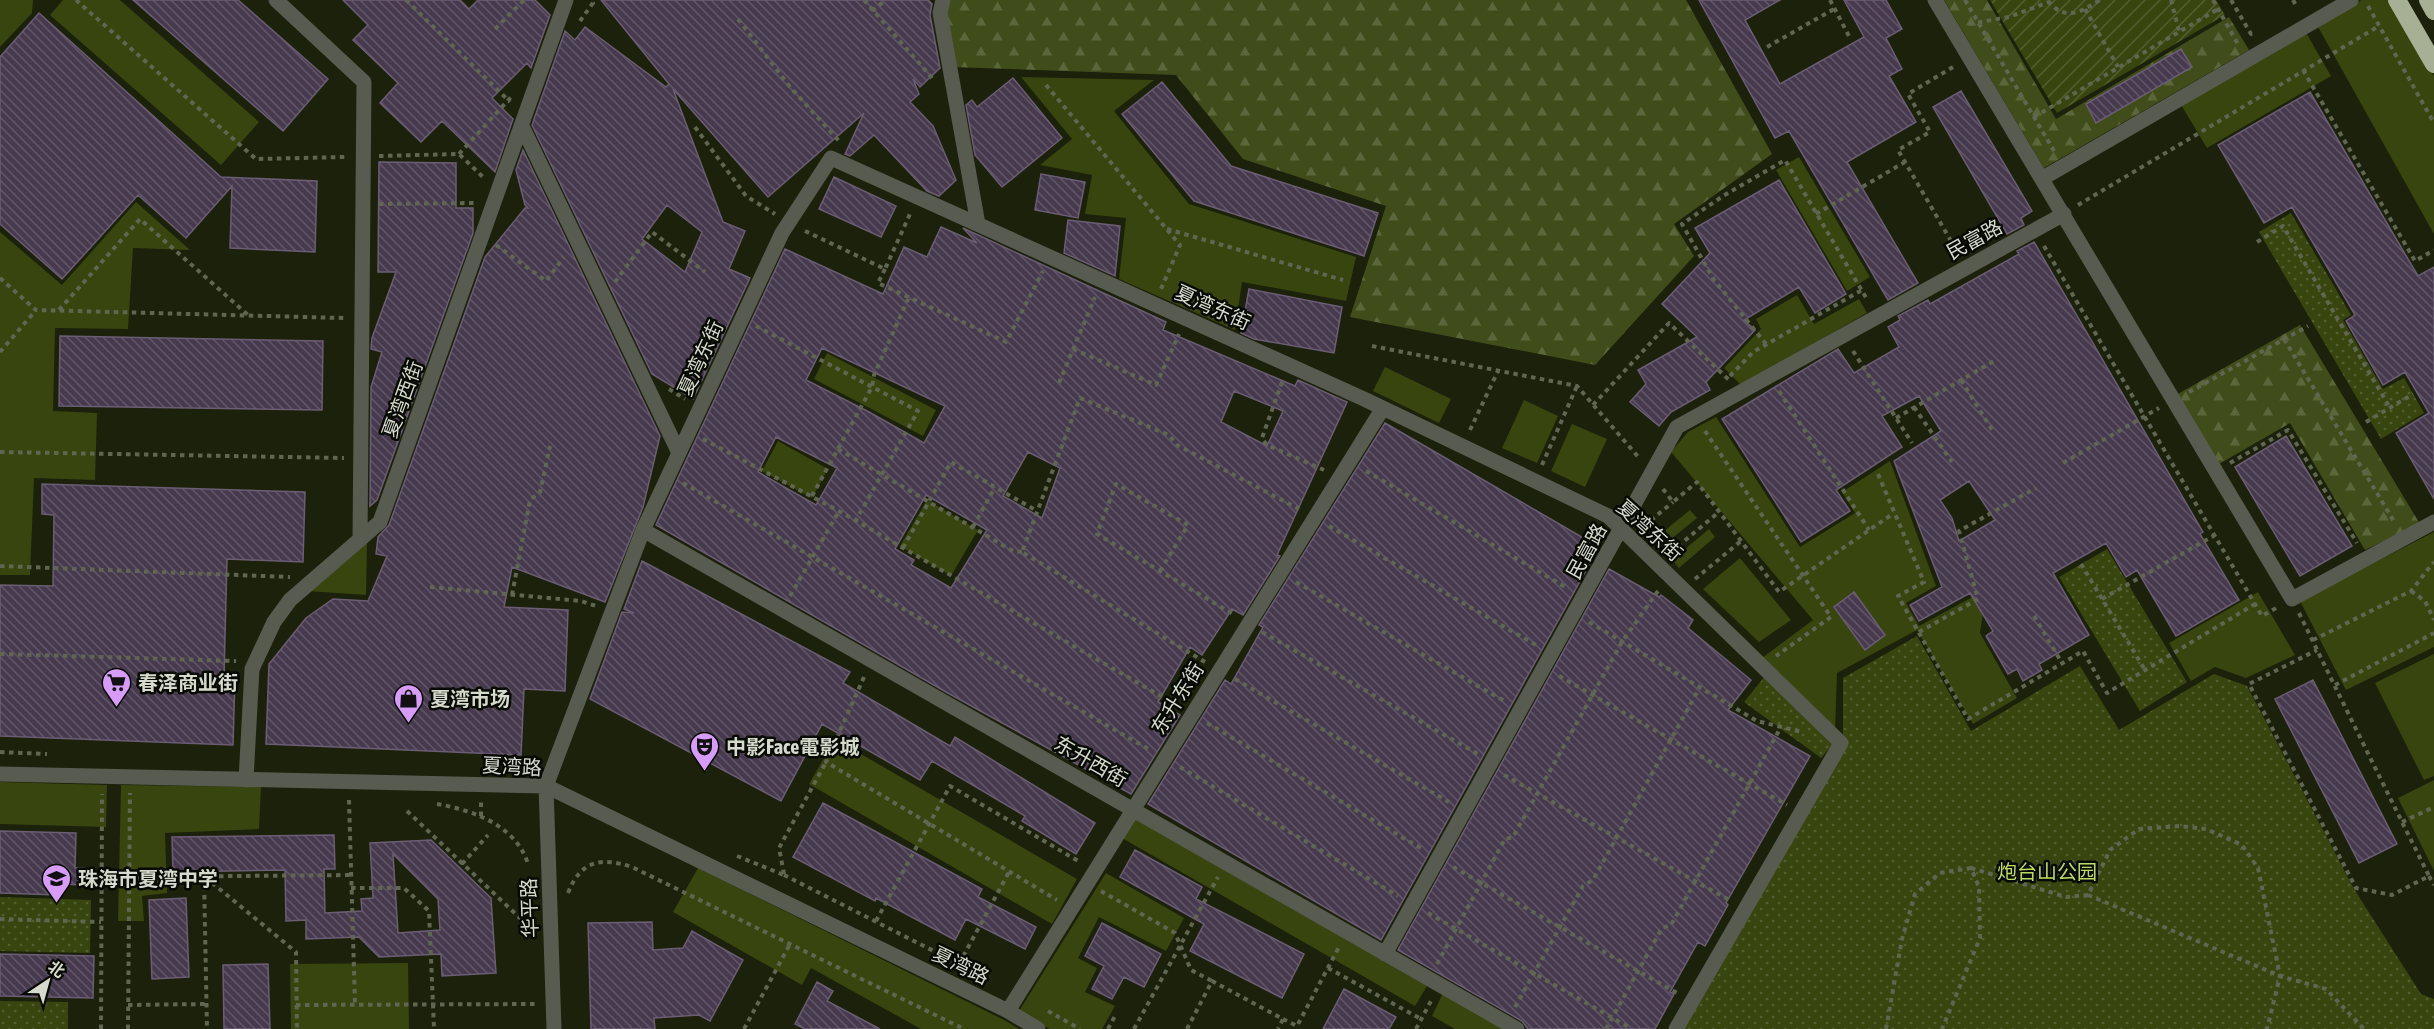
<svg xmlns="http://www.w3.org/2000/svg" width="2434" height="1029" font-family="'Asap Condensed','Noto Sans SC',sans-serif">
	<defs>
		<pattern id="forest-firs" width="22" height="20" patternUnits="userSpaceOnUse" patternTransform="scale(1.5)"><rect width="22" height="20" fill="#404d1a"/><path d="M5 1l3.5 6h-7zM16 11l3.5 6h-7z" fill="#5b663a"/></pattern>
		<pattern id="park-dots" width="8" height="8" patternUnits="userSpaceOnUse" patternTransform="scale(1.5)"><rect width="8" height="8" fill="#38450f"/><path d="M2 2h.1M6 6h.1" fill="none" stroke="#545f31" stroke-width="1.8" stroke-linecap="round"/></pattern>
		<pattern id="garden-furrows" width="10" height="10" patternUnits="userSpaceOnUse" patternTransform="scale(1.5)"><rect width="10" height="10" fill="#38450f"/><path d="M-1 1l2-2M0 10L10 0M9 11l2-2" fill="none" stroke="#545f31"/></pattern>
		<pattern id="building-back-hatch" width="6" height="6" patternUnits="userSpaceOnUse" patternTransform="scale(1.5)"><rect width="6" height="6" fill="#473a4f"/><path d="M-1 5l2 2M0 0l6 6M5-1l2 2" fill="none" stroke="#615667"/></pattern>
	</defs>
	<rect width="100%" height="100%" fill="#1b210a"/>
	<path fill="#38450f" d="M0 0H33L32 13 0 47Z
		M63 0H120L259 122 221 165 50 15Z
		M2362 0H2390L2434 76V234L2317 25Z
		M2305 31 2331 76 2207 148 2180 103Z
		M1021 77 1154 80 1114 111 1189 204 1356 257 1346 301 1242 282 1235 330 1119 279 1126 218 1085 214 1092 175 1040 165 1072 139Z
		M1799 157 1870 277 1847 291 1776 170Z
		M136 202 190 250 133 248 128 329 55 328 53 411 97 413 95 480 34 478 30 575H0V232L62 285Z
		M1797 295 1814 324 1859 299 1867 313 1741 385 1724 368 1761 329 1756 319Z
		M827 353 936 410 923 436 814 379Z
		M1385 367 1451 399 1439 423 1373 391Z
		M1524 400 1558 416 1537 463 1502 448Z
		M1716 417 1800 547 1855 513 1842 492 1890 461 1936 586 1906 603 1919 626 1978 594 1984 606 1980 633 2017 698 1973 724 1917 630 1837 673 1835 731 1762 658 1813 620 1671 452 1688 432Z
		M1572 424 1607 439 1585 487 1551 471Z
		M778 441 828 469 812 498 762 471Z
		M927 500 978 530 951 576 900 546Z
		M1690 510 1697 518 1660 548 1653 540Z
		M1709 529 1715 537 1679 568 1672 560Z
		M2434 532V647L2346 690 2300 601Z
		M367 542 366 595 308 591Z
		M1740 558 1791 620 1759 642 1703 589Z
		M2258 592 2295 655 2246 678 2215 667 2191 681 2169 643Z
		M2434 654V776L2424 780 2375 683Z
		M835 739 1077 879 1052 924 809 784Z
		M2434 780V871L2398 798Z
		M0 782 107 785 106 827 0 824Z
		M121 785 261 787 259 829 165 833 167 893 142 896 144 921H118Z
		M1134 818 1427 986 1415 1006 1122 838Z
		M698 868 1006 1021 1019 1029H921L811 968 802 985 673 912Z
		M1106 873 1184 918 1166 951 1099 917 1078 958 1097 968 1085 992 1115 1006 1102 1029H1050L1019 1011Z
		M408 963 409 1029H291L290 964Z
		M1443 993 1508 1029H1455L1432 1016Z"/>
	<path fill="url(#forest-firs)" d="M945 0H1686L1772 154 1674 224 1694 256 1595 365 1350 317 1386 206 1243 159 1176 75 953 67Z
		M1944 0H1987L2056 119 2229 17 2249 50 2044 168Z
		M2300 325 2420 524 2365 550 2290 423 2219 464 2176 395Z"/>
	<path fill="url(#park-dots)" d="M2291 213 2351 315 2343 320 2383 389 2404 378 2424 413 2381 439 2259 232Z
		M2107 549 2187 682 2140 711 2059 577Z
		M1917 636 1971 731 2080 666 2119 730 2214 674 2247 686 2354 889 2421 994 2434 999V1029H1679L1843 744V678Z
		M1766 675 1832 745 1821 758 1744 702Z
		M0 897 91 900 90 953 0 951Z
		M0 1001 68 1002V1029H0Z"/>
	<path fill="url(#garden-furrows)" d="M1990 0H2216L2225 15 2057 113Z"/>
	<path fill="url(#building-back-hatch)" stroke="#6b5d74" stroke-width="1.5" fill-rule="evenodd" d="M133 0H238L328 79 283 131Z
		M343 0H460L469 9 478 0H535L550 15 531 68 527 63 492 98 513 119 495 172 442 121 421 142 380 103 398 83 353 40 368 25Z
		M601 0H928L932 4 930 15 940 68 920 87 913 79 919 94 910 102 933 126 956 180 939 196 927 191 874 135 850 156 845 154 864 113 768 197 673 89 723 222 745 231 729 269 750 278 693 399 652 374 532 125 565 31 575 40 585 27 666 87 669 84ZM667 205 702 232 685 272 642 239Z
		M1699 0H1780L1745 20 1780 84 1864 37 1844 0H1886L1902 29 1886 38 1902 69 1889 76 1916 122 1847 162 1918 283 1888 300 1789 131 1775 138Z
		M39 13 221 177 317 181 315 252 230 248 232 186 186 238 138 195 62 279 0 224V57Z
		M2181 49 2192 67 2096 123 2086 104Z
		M1013 78 1062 138 1002 187 975 155 966 105 972 100 977 107Z
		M1162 82 1231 166 1378 213 1364 256 1194 201 1122 114Z
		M1961 91 2032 211 2021 218 2024 225 2007 234 1933 107Z
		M2310 92 2418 276 2434 267V499L2396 433 2429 413 2405 372 2383 385 2346 321 2355 315 2292 207 2264 223 2218 145Z
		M523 150 660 436 643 507 605 602 512 567 504 607 568 610 565 691 524 689 521 755 266 744 269 664 306 618 333 599 368 601 387 556 376 554 378 537 389 525 485 257 525 208H528L525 205 516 170Z
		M379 162 456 163V208H473V233L377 500 370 506 371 387 382 352 371 349 372 338 396 272H378Z
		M1041 174 1085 182 1078 218 1035 210Z
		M834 177 896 206 881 237 819 209Z
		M1779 180 1846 294 1815 313 1799 287 1744 320 1755 330 1706 382 1710 390 1671 412 1659 426 1630 402 1646 384 1638 370 1697 337 1662 304 1710 253 1695 228Z
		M1068 220 1120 226 1115 276 1064 253Z
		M941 227 977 243 963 228 1166 322 1163 330 1295 386 1298 380 1347 402 1277 555 1280 556 1243 615 1232 609 1202 655 1190 647 1158 702 1180 715 1131 794 946 692 656 525 785 249 883 294 904 247 927 257ZM822 348 945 406 924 443 869 412 806 380ZM1234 391 1283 411 1267 446 1221 422ZM776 437 837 468 816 505 758 472ZM1028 452 1060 468 1042 518 1003 496ZM926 495 987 530 951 588 911 565 914 560 895 549Z
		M2034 242 2203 532 2200 534 2239 600 2176 636 2137 570 2126 577 2106 543 2053 573 2089 635 2039 664 2042 670 2023 681 2017 669 2008 674 1986 636 1993 631 1970 593 1919 621 1910 605 1942 587 1894 461 1941 431 1919 396 1882 416 1902 447 1836 490 1850 511 1801 542 1722 419 1838 349 1854 373 1899 347 1888 327 1900 320 1898 316 1928 300 1930 304 2019 254 2017 251ZM1969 481 1995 520 1959 541 1952 518 1940 500Z
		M1249 289 1342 307 1334 353 1254 339 1241 333Z
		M60 336 323 341 322 410 59 406Z
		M1385 423 1599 547 1381 940 1148 804 1225 680 1231 684 1263 627 1259 625Z
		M2286 436 2352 546 2300 576 2235 467Z
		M42 484 305 492 303 562 227 559 224 676 235 677 233 745 0 736V585L53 586 54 515 42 514Z
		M642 561 850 672 843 683 950 746 955 737 1095 823 1076 854 1022 821 1025 816 932 761 920 780 822 724 781 801 590 699 622 612 634 613 624 609Z
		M1609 569 1659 597 1661 595 1693 620 1688 628 1751 680 1728 710 1810 756 1726 903 1728 905 1705 946 1698 942 1670 992 1674 994 1655 1029H1528L1522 1021 1398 950Z
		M1854 592 1885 635 1865 650 1834 607Z
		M2313 680 2397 844 2359 863 2275 699Z
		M823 803 982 889 978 897 1036 927 1025 949 966 919 955 940 876 898 875 901 793 857Z
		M0 831 76 833 75 868H84V885L57 884V895L0 893Z
		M334 835 335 869H324L325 913 362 911 361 899 373 898 370 843 431 840 491 898 496 973 442 976 441 954 379 957 359 937 306 939V920L286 921 285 870 173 872 172 837ZM393 854 438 899 440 930 398 933Z
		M1135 850 1202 887 1196 899 1304 954 1282 998 1190 951 1204 924 1120 877Z
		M186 898 189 977 152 979 149 900Z
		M652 922 653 950 683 948 692 931 743 960 710 1021 699 1015 654 1018 655 1029H591L588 923Z
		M1102 923 1161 954 1144 987 1124 977 1112 999 1092 989 1104 966 1085 956Z
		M0 954 94 956 93 998 0 996Z
		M268 964 270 1029H224L223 965Z
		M817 982 833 991 827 1001 880 1029H805L795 1024Z
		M1344 989 1396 1017 1389 1029H1323Z"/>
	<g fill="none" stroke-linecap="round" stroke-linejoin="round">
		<path stroke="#606652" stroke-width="4" stroke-dasharray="4.5 4.5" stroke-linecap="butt" d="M76 0 256 159 345 157
			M406 0 510 102
			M864 0 933 79
			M1830 0 1850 38
			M1965 0 2054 151
			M2171 0 2179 31
			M2213 0 2239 46
			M2231 0 2251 34 2255 32
			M2293 0 2297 7
			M2048 1C2066 22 2080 12 2100 0
			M2368 6 2434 123
			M2085 9 2118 67
			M872 11 886 0
			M738 19 790 87 839 141
			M580 21 593 3 590 0
			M1969 24 2009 17 2049 2
			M495 29 524 0
			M1767 47 1834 9
			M1953 67 1908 94 1930 132 1898 150 1958 253
			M2303 70 2415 261 2434 250
			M1046 85 1180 245 1161 289
			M2034 117 2218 9
			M695 127 746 196 775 214
			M459 154 511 97
			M379 156 459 154 485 179
			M379 204 476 203
			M2078 205 2379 26
			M1816 214 1905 162
			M1167 229 1343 280
			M805 231 885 269 910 214
			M2257 242 2283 226 2390 408
			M496 245 546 281 564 257
			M2044 246 2262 616 2278 607
			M885 269 878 283 1006 342 1043 271
			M0 278 36 310 344 318
			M615 282 652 232 705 272
			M59 310 140 219 248 315
			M756 326 918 411 856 520
			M2284 339 2395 523
			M1766 344 1714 280 1682 224 1723 196 1785 160 1868 301
			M1372 346 1577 386 1640 459
			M1073 349 1156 385 1179 334
			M1853 351 1912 443
			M0 352 36 310
			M1730 376 1753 352 1862 290
			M1961 380 1994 433
			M1282 382 1262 438 1267 445 1324 470
			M1059 383 1095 297
			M669 389 685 399
			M1779 391 1869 530
			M2189 392 2308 326
			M1593 405 1669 323 1729 380
			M1914 407 1952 462
			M1896 418 1994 361
			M2366 422 2413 394
			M1470 430 1498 371
			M1705 431 1831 617 1776 656
			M703 439 839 511 1178 706
			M838 449 1013 551 1022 552
			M0 452 344 458
			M2063 463 2159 408
			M2230 463 2288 430 2357 543
			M1542 465 1577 386
			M1366 471 1567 588
			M1878 474 1924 582 1898 596 1968 719 2083 651 2107 693 2255 604
			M683 483 1150 750
			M1663 489 1673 502 1697 482 1779 592 1894 513
			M812 496 872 387 874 375 909 297
			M1329 526 1536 645
			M1644 526 1673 502
			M973 527 995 487
			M903 548 951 462 1037 511
			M1671 552 1719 512
			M2081 564 2145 670
			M0 566 290 577
			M1160 571 1188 525 1116 484 1097 534 1233 614
			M1695 579 1741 541
			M1296 582 1506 702
			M430 587 581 601 596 606
			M2411 591 2425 601 2434 620
			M512 595 530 500 540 492 550 446
			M790 596 839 511
			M2102 599 2215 535
			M2299 613C2342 701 2385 788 2429 876L2392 895 2356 888 2249 684 2317 650
			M2034 616 2062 663
			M1589 622 1757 721 1802 732
			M1262 632 1478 754
			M1919 632 1978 599 1959 531 2036 488
			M2313 640 2411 591 2434 562
			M0 654 236 661
			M1205 662 1022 552 1080 398 1169 435 1177 445 1299 509
			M1559 676 1787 805
			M864 677 826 762 1057 900
			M1235 679 1449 802
			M2335 685 2434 633
			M1207 723 1424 850
			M0 752 47 754
			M1180 767 1398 896
			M1504 775 1731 901
			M349 800 355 1004
			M437 804C472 810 516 825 528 864
			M407 811 522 920
			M481 816V802
			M2402 822 2434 807
			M737 856 784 875
			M462 864 488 835
			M1453 867 1677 993
			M1971 868 2066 897 2088 895 2110 850 2139 829 2180 826 2206 829 2242 845 2258 868 2280 976 2267 1029
			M784 874 779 848 826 762
			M784 875 973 971
			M2429 876 2434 885
			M129 877 351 875
			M204 877 207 1029
			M205 877 296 952 297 1029
			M351 888H404L429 911 434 1029
			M1101 891 1175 933 1191 970 1212 981
			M568 893C581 860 601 857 632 867L964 1029
			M2088 895 2280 976 2326 989 2364 1029
			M1428 913 1632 1029
			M0 919 101 922
			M876 921 950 786 1080 862
			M959 964 1009 872
			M1437 964 1505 839 1513 837 1622 642 1658 591
			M1328 968 1421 1019
			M128 1005 207 1004
			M296 1005 536 1004
			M1515 1007 1583 886 1593 880 1700 687
			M1048 1011 1080 1029
			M1283 1019 1297 1026 1339 947
			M101 1029 102 794
			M128 1029 130 793
			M744 1029 790 944
			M1108 1029 1115 1016
			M1134 1029 1218 877
			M1187 1029 1212 981 1283 1019 1278 1029
			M1416 1029 1432 999
			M1606 1029 1662 928 1671 925 1781 727
			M1886 1029 1902 939 1915 894 1940 873 1971 868 1979 887 1980 938 1942 1029"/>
		<path stroke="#575b50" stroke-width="15" d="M276 0 364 82 360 540
			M943 0 940 13 978 224
			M1935 0 2292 599 2434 522
			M522 126 679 453
			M2043 178 2351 0
			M643 530 1517 1029
			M0 774 546 786 1008 1011 1038 1029
			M246 780 252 669 274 622 290 600 380 522 566 0
			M1385 954 1677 427 2064 214
			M1008 1011 1383 408
			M554 1029 546 786 643 530 782 233 831 158 1364 399 1608 516 1841 743 1676 1029"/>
		<path stroke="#a7b095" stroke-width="18" d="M2397 0 2434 64
			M2428 0 2434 11"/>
	</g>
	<defs>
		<symbol id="supermarket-pin" viewBox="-11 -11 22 30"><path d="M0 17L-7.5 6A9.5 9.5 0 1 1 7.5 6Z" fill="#d79bf9" stroke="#070903"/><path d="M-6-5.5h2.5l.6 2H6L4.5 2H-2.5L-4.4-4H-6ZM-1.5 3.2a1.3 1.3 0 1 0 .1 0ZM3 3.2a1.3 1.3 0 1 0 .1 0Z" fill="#111"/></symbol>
		<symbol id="shop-pin" viewBox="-11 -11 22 30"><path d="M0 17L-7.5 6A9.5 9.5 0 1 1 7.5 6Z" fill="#d79bf9" stroke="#070903"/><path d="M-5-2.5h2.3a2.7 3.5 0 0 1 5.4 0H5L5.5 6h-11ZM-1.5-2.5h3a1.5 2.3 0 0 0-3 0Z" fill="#111"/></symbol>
		<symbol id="theatre-pin" viewBox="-11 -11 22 30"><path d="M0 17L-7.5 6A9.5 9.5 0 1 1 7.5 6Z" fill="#d79bf9" stroke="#070903"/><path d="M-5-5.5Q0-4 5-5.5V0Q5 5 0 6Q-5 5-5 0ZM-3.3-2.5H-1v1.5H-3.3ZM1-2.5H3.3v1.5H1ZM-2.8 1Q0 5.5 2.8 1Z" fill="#111"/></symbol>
		<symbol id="school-pin" viewBox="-11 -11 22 30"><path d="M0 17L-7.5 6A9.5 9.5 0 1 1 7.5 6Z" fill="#d79bf9" stroke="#070903"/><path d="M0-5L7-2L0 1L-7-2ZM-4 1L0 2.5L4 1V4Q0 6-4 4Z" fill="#111"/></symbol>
	</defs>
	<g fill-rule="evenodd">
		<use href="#supermarket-pin" x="100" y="666" width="33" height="45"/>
		<use href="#shop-pin" x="392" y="682" width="33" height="45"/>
		<use href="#theatre-pin" x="688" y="730" width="33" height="45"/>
		<use href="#school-pin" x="40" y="862" width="33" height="45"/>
	</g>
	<g text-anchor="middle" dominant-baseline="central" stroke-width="5" stroke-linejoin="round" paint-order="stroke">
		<g font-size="20" fill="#d5dacc" stroke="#070903">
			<text transform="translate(1974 239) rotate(-29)">民富路</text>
			<text transform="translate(1213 307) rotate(24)">夏湾东街</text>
			<text transform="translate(700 358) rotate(-65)">夏湾东街</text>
			<text transform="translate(402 399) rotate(-70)">夏湾西街</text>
			<text transform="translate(1650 530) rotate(42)">夏湾东街</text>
			<text transform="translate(1586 551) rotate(-61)">民富路</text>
			<text transform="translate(1177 698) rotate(-58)">东升东街</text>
			<text transform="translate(1091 761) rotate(30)">东升西街</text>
			<text transform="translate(512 766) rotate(3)">夏湾路</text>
			<text transform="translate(529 908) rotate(-92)">华平路</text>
			<text transform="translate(961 965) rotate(26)">夏湾路</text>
		</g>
		<g font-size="20" font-weight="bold" fill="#d5dacc" stroke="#070903" text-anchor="start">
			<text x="138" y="682">春泽商业街</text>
			<text x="430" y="698">夏湾市场</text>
			<text x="726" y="746">中影Face電影城</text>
			<text x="78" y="878">珠海市夏湾中学</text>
		</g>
		<g font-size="20" fill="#badb5d" stroke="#070903">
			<text x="2047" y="871">炮台山公园</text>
		</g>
	</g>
	<g transform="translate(48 981) rotate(36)" stroke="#070903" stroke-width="4.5" paint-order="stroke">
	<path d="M0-4.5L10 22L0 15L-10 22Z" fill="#d5dacc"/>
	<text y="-9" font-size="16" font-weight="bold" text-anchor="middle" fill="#d5dacc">北</text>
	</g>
</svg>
